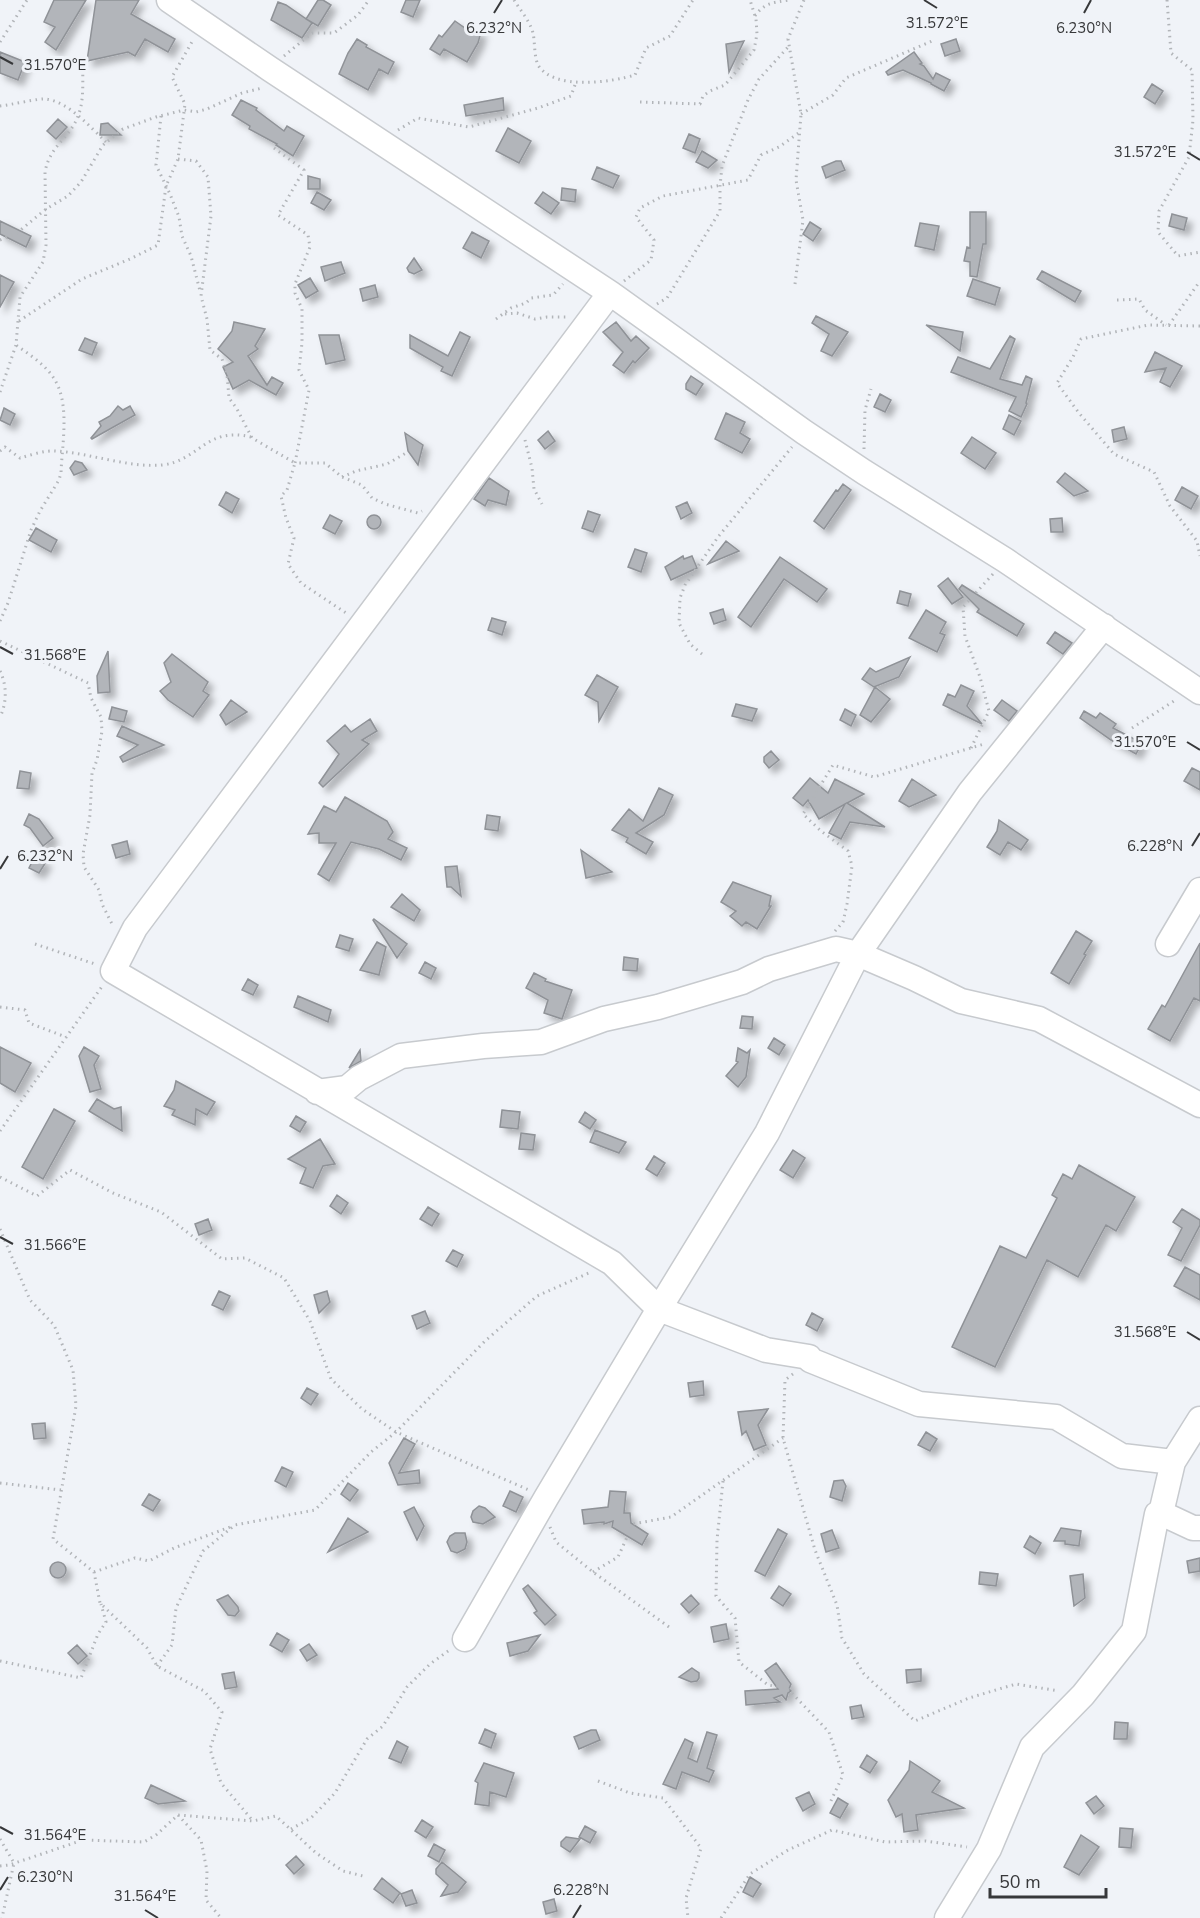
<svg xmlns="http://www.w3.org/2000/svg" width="1200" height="1918" font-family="'Nunito Sans',sans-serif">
	<defs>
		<filter id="shadow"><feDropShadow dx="5.5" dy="5.5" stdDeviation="3" flood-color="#0004"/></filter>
	</defs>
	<rect width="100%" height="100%" fill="#f0f3f8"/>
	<path fill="#b2b5ba" stroke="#8f9297" stroke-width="1.5" filter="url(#shadow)" d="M54 0H86L56 50 45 42 55 27 44 22Z
		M96 0H139L131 14 175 39 168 52 145 39 135 56 128 52 87 61Z
		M318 0H323L331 5 318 26 306 19Z
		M406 0H420L413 17 401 12Z
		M278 2 286 5 312 23 302 38 271 20Z
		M455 21 465 28 481 32 478 43 467 62 444 49 440 55 430 49 439 35 442 37Z
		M357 39 367 45 366 47 394 62 388 74 379 69 368 90 339 74 348 53Z
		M956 39 960 51 945 56 941 44Z
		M744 41 729 72 726 44Z
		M0 52 25 62 18 80 0 73Z
		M914 52 922 63 920 64 924 66 933 79 936 73 950 80 944 91 931 84V83L903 70 888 75 886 72Z
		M1152 84 1163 91 1155 104 1144 97Z
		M503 98 504 110 466 116 464 105Z
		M241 100 257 108 256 110 284 131 287 126 304 136 293 156 276 145 277 144 249 129 250 126 232 115Z
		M58 119 67 127 56 139 47 131Z
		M108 123 110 125 121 135H100L101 124Z
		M508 128 531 141 519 163 496 151Z
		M689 134 700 139 695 153 683 148Z
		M702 151 717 160 708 168 696 162Z
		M836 161H841L845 170 826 178 822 167Z
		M597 167 619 176 613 188 592 179Z
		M308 176 320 179V189H308Z
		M562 188 576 190 575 202 561 200Z
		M317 192 331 200 324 210 311 203Z
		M543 192 559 203 551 214 535 203Z
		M970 212H986V244H983L977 277 970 276V262L964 261 967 247 970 248Z
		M1172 214 1187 218 1184 230 1169 226Z
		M0 221 31 236 26 247 0 234Z
		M810 222 821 229 813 241 803 234Z
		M920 223 939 226 934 250 915 246Z
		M472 232 489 241 481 258 463 248Z
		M414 258 422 270 414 274 409 272 407 268Z
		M341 262 345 273 325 281 321 267Z
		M1042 271 1081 291 1075 302 1037 279Z
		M0 275 14 282 0 307Z
		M310 278 318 291 306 298 298 285Z
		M973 279 1000 288 995 305 967 296Z
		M375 285 378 297 363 301 360 289Z
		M816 316 848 332 832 356 821 351 829 334 812 323Z
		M234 322 265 329 255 346 258 349 248 356 267 385 272 377 283 383 276 395 249 380 233 389 223 367 233 362 218 349 232 331Z
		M616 322 631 341 636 336 649 348 635 363 633 361 624 373 613 365 623 352 603 332Z
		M926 325 963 332 960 351Z
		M460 332 470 337 452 376 441 371 443 367 410 348V335L448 356Z
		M319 335H339L345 360 326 364Z
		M1010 336 1015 339 1000 379 1022 385 1026 376 1032 379 1026 403 1027 404 1021 417 1009 411 1016 397 951 372 958 357 990 369Z
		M85 338 97 343 92 355 79 350Z
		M1155 352 1182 366 1170 387 1160 382 1166 368 1145 372Z
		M691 376 703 384 696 395 686 389V384Z
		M880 394 891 400 885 412 874 407Z
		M118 406 123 410 130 406 135 415 92 439 91 438 101 426 99 422 110 416Z
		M4 408 15 414 10 425 0 420Z
		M726 413 745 422 740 433 750 439 742 453 715 439Z
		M1009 415 1021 421 1014 435 1003 429Z
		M1124 427 1127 439 1114 442 1112 430Z
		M548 431 555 441 545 449 538 440Z
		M405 433 423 445 418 465 408 451Z
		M972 437 996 453 985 469 961 453Z
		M75 461 82 463 87 470 74 475 70 468Z
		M1065 473 1088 491 1074 496 1057 482Z
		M489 478 509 491 506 505 488 500 485 506 474 499Z
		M843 484 851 490 824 529 814 521 836 490 838 491Z
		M1182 487 1198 496 1191 509 1175 500Z
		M226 492 239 499 232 513 219 505Z
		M687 502 692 513 681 519 676 507Z
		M588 511 600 515 593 532 582 528Z
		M330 515 342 521 335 534 323 528Z
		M367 522a7 7 0 1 1 14 0a7 7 0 1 1-14 0Z
		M1062 518 1063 532H1051L1050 519Z
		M36 528 57 540 51 552 29 540Z
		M726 541 739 551 708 564Z
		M635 549 647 553 641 572 628 567Z
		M683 556 684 559 692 556 697 568 671 580 665 567Z
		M780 557 827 589 817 602 784 579 751 627 738 617Z
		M948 578 963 597 952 604 938 586Z
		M962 585 1024 624 1017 636 977 612 979 609 959 589Z
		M900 591 911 594 908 606 897 603Z
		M723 609 726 620 714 624 710 613Z
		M926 610 946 622 940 633 945 635 937 652 909 638Z
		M492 618 506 622 502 635 488 630Z
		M1055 632 1072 643 1063 654 1047 643Z
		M108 651 110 692 98 693 97 676Z
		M172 654 208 682 203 691 209 695 193 717 168 700 160 691 171 682 164 663Z
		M910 657 899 677 874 687 862 679 870 668 876 672Z
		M597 675 618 687 599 721 598 702 585 695Z
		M961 685 974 691 967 706 982 724 943 705 948 694 955 697Z
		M875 687 890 699 871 722 860 715Z
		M231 700 247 712 226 725 220 715Z
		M1002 700 1017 711 1009 721 994 710Z
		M736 704 757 709 752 721 732 716Z
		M112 707 127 711 124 722 109 719Z
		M845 709 856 715 851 726 840 720Z
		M1084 711 1096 718 1100 713 1116 724 1113 728 1142 743 1136 754 1111 740 1080 718Z
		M370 719 377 731 362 740 369 744 323 787 319 783 339 754 327 741 345 725 351 732Z
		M122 726 164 745 123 762 120 757 138 745 117 736Z
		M771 751 779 760 769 768 764 762V757Z
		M1192 768 1200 772V790L1184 781Z
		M20 771 31 773 29 789 17 788Z
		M810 778 828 793 835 779 864 794 847 803 885 827 850 822 841 839 829 833 845 804 819 819 808 800 803 806 793 798Z
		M912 779 936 795 909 807 899 801Z
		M659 788 673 795 664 815 636 833 653 842 646 854 626 842 628 838 612 830 629 809 643 821Z
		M345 797 387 821 393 832 388 839 407 848 401 860 379 849 351 842 329 881 318 874 336 843H319V833L308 834 324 806 336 812Z
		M29 814 39 819 53 838 43 846 30 828 24 825Z
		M487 815 500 817 498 831 485 829Z
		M999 820 1028 840 1021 850 1008 842 1000 855 987 847 997 831Z
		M127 841 130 854 116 858 112 845Z
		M581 850 612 872 586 878Z
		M35 856 46 862 39 873 29 868Z
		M457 866 461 896 451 887H447L445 867Z
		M733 882 771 896 769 906H771L757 929 746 922 742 926 730 916 736 911 721 902Z
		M402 894 420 910 414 921 391 907Z
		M374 919 407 944 397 958 373 920Z
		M1076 931 1092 941 1084 954 1086 955 1069 984 1051 973Z
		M340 935 353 939 349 951 336 947Z
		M377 942 386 947 379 975 360 970Z
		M1200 943V1001L1194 998 1170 1041 1148 1029 1162 1005 1165 1007Z
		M624 957 638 959 637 971 623 970Z
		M425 962 436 968 431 979 419 973Z
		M534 973 546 979 545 981 572 990 562 1019 544 1013 548 1000 526 988Z
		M248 979 258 985 253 995 242 990Z
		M298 996 331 1010 328 1022 294 1007Z
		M742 1016 753 1017 752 1029 740 1028Z
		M774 1038 785 1045 779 1055 768 1048Z
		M0 1047 31 1063 15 1092 0 1083Z
		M84 1047 99 1056 94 1065 101 1089 90 1092 79 1056Z
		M738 1048 747 1053 750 1050 746 1077 738 1087 726 1076 738 1062 736 1061Z
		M360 1050 361 1061 349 1068Z
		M176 1081 215 1102 207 1115 196 1109 195 1125 172 1115 175 1110 164 1106 174 1090Z
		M97 1099 114 1109 121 1107 122 1131 89 1111Z
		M54 1109 75 1121 43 1179 22 1167Z
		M502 1110 520 1112 518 1129 500 1127Z
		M585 1112 596 1120 590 1129 579 1122Z
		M296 1116 306 1122 300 1132 290 1126Z
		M595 1130 626 1142 619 1153 590 1142Z
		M521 1133 535 1135 533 1150 519 1149Z
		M320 1139 335 1164 323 1166 313 1188 300 1183 306 1168 288 1159Z
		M793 1150 805 1158 793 1178 780 1170Z
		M654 1156 665 1163 657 1176 646 1169Z
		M1079 1165 1135 1197 1116 1231 1106 1225 1078 1277 1047 1260 995 1367 952 1347 1000 1246 1026 1258 1057 1198 1052 1195 1063 1174 1072 1179Z
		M337 1195 348 1203 341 1214 330 1206Z
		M428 1207 439 1214 432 1226 420 1219Z
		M1182 1209 1200 1220V1225L1181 1261 1168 1255 1182 1228 1173 1222Z
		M208 1219 212 1230 199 1235 195 1224Z
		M453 1250 463 1255 457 1267 446 1261Z
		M1185 1267 1200 1275V1300L1174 1286Z
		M219 1291 230 1296 223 1310 212 1305Z
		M327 1291 330 1302 319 1313 314 1295Z
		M425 1311 430 1323 417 1329 412 1316Z
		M812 1313 823 1319 817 1331 806 1325Z
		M703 1381 704 1395 690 1397 688 1383Z
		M307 1388 318 1394 311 1405 301 1398Z
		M768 1409 758 1425 766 1445 754 1450 746 1431 742 1435 738 1412Z
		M45 1423 46 1438 34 1439 32 1424Z
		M926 1432 937 1439 930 1451 918 1445Z
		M404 1438 415 1444 399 1473 419 1470 420 1483 398 1485 389 1463Z
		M282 1467 293 1472 286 1487 275 1481Z
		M843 1480 846 1486 842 1501 830 1497 834 1481Z
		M348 1483 358 1490 350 1501 341 1494Z
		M510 1491 523 1497 516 1512 503 1506Z
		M610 1491 626 1492 624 1513H630L631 1523 648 1534 642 1545 612 1527 613 1521 604 1524V1522L584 1524 582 1510 608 1507Z
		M149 1494 160 1500 153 1511 142 1505Z
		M479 1506 485 1508 495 1517 483 1524 473 1522 471 1517 473 1511Z
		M414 1507 424 1526 417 1540 404 1512Z
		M348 1518 368 1532 328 1552Z
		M1061 1528 1081 1531 1079 1546 1065 1544V1541H1054Z
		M778 1529 787 1534 765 1576 755 1571Z
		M832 1530 839 1548 826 1552 821 1534Z
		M465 1533 467 1542 465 1549 457 1553 451 1551 447 1542 450 1536 455 1533Z
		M1030 1536 1041 1543 1035 1554 1024 1547Z
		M1200 1558V1571L1189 1573 1187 1561Z
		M50 1570a8 8 0 1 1 16 0a8 8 0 1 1-16 0Z
		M980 1572 998 1574 996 1586 979 1584Z
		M1083 1574 1085 1598 1074 1606 1070 1576Z
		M528 1585 556 1615 545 1625 534 1613 537 1611 523 1589Z
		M779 1586 791 1594 783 1606 771 1598Z
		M228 1595 238 1607 239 1611 235 1616 228 1615 217 1600Z
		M691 1595 699 1604 689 1613 681 1604Z
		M726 1624 729 1639 714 1642 711 1627Z
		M277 1633 289 1640 282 1652 270 1645Z
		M540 1635 528 1651 510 1656 507 1643Z
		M309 1644 317 1655 307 1661 300 1650Z
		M77 1645 87 1656 78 1664 68 1653Z
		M776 1663 791 1684 789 1689 791 1691 788 1693 786 1700 782 1695 774 1698 780 1702 746 1705 745 1691 778 1689 765 1671Z
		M692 1668 699 1673V1678L697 1681 691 1682 679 1677Z
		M921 1669V1681L907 1683 906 1670Z
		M234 1672 237 1687 225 1689 222 1674Z
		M861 1705 864 1717 852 1719 850 1707Z
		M1115 1722 1128 1723 1127 1739H1114Z
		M485 1729 496 1734 491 1748 479 1743Z
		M591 1730H596L600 1740 579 1749 574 1737Z
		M707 1732 717 1735 707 1768 714 1771 709 1782 682 1772 676 1789 663 1784 685 1739 693 1743 688 1758 697 1762Z
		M397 1741 408 1747 401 1763 389 1758Z
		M867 1755 877 1762 870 1773 860 1767Z
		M910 1761 940 1781 932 1792 964 1808 916 1815 918 1830 904 1832 902 1814 896 1817 888 1800 909 1770Z
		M484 1763 514 1773 506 1797 490 1792 489 1806 475 1804 478 1783 475 1781Z
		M151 1785 185 1801 158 1804 145 1798Z
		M809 1792 815 1804 803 1811 796 1798Z
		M1096 1796 1104 1806 1094 1814 1086 1803Z
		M838 1798 848 1804 840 1818 830 1813Z
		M422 1820 433 1827 426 1838 415 1831Z
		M585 1826 596 1832 590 1843 579 1837Z
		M1120 1828 1133 1829 1131 1848 1119 1847Z
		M1081 1835 1099 1847 1079 1875 1064 1867Z
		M566 1837 580 1839 570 1852 561 1846V1842Z
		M434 1844 445 1850 439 1862 428 1856Z
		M296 1856 304 1865 294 1874 286 1865Z
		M442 1862 466 1882 458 1892 441 1896 448 1885 436 1874V1869Z
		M750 1877 761 1884 753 1897 743 1892Z
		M382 1878 400 1893 393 1903 374 1889Z
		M412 1890 417 1903 406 1906 401 1894Z
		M554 1899 557 1911 546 1914 543 1902Z"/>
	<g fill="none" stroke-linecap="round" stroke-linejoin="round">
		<defs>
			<path id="minor" d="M169 0 270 69 610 293 804 432 864 472 1005 560 1200 692
				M610 293 135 928 113 971 612 1263 659 1309 767 1133 858 954 970 792 1104 626
				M1168 944 1200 890
				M317 1092 347 1088 359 1078 401 1056 483 1046 541 1042 604 1019 658 1007 742 982 769 969 836 949 858 954 914 978 961 1001 1039 1019 1200 1105
				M1161 1513 1193 1528H1200
				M465 1639 546 1498 659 1309 766 1350 809 1357 810 1360 919 1404 1056 1417 1122 1456 1173 1462
				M947 1918 989 1849 1032 1747 1083 1695 1134 1631 1157 1514 1161 1513 1173 1462 1200 1419"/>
		</defs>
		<use href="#minor" stroke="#c7cace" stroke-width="27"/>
		<path stroke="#b2b5b9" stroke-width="3" stroke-dasharray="1.5 4.5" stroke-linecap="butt" d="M514 0C520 10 530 21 533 33 535 42 534 56 538 65 554 91 612 82 635 75L646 48 670 36 693 0
			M1167 0 1171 53 1192 70 1193 120 1189 157 1159 211 1158 232 1178 256 1200 252
			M755 16C765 2 773 3 789 0
			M0 42 27 0
			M284 56 312 33H334L358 15 369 0
			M640 102 700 104 703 96 710 91 725 85 754 50 757 34 756 19 750 0
			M0 106C10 105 40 98 46 99 69 102 90 127 106 142
			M801 114 833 95 846 78 932 41
			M161 116 156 165 170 194 179 217 182 236 191 256 200 291
			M398 130 418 118 469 127 538 108 571 96 576 82
			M274 148 304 170 278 215 308 235 310 247 295 284V293L302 309V343L299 370 309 390 295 463H325L342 477 362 485 372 498 385 504 418 513 422 511
			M178 159 196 161 208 177 211 216 201 296 207 319 210 350 222 359 227 374 229 398 237 409 252 438 295 463 287 490 281 496 286 518 294 538 288 564 301 583 346 613
			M0 240 17 233 46 209 68 196 81 182 103 145 123 129 156 117 184 110 196 112 207 109 242 93 262 88
			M624 281 651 260 654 240 636 217 640 208 663 196 748 180 761 155 779 147 800 132
			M795 284 803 220 796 180 801 114 788 39 804 0
			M1117 300 1139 299 1145 310 1166 325
			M657 304 667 298 720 211V186L722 166 748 100 759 79 789 46
			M505 314 517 313 535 319 547 317H569
			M496 319 511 308 526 303 531 298 553 295 563 284
			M19 321 82 279 130 259 158 245 166 186 178 159 185 104 172 77 193 40
			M1169 325 1200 281
			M1200 326 1148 325 1081 339 1073 357 1057 383 1079 413 1114 454 1154 472 1170 506 1197 541 1200 556
			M0 392 16 345 20 297 43 262 46 245 45 172C50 145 70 138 78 116 85 99 82 77 83 59
			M525 440 532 468 534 489 542 504
			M864 449 865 410 871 389
			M0 451 5 447 20 458C31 455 45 450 56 451 90 453 128 468 162 465 199 461 206 426 251 437
			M342 477 356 471 387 464 406 453
			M0 621 8 603 31 530 40 511 59 480 61 473C62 444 70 406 55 380 46 365 30 355 16 345
			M0 641 88 683 91 698 101 717 102 731 97 760 92 773 90 815 83 854 84 867 99 890 102 904 113 926
			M702 654 690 644 679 623 680 598 685 585 718 537 792 447
			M0 671C7 685 7 703 0 717
			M1132 728 1177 699
			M971 748 989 711 980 677 965 636 963 607 993 574
			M835 931 843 922 847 904 852 866 848 851 821 831 803 814 833 765 874 777 984 744
			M35 944 95 964
			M0 1007 25 1010 29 1023 66 1037
			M0 1131 103 985
			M0 1177 37 1196 70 1170 113 1193 161 1212 222 1259 245 1258 284 1278 310 1321 331 1379 362 1409 396 1432 529 1490
			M0 1229 30 1300 54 1325 73 1370 76 1406 53 1539 94 1572 100 1603 147 1648 157 1666 204 1691 222 1712 210 1749 221 1783 253 1821
			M793 1374 785 1380 783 1438 815 1550 837 1605 842 1638 864 1674 915 1721 969 1698 1016 1684 1059 1691
			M723 1481 717 1540 716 1596 735 1618 739 1662 768 1685 787 1688 829 1732 843 1775 829 1805
			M0 1483 61 1490
			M550 1527 556 1542 593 1572 669 1627
			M94 1572 135 1558 149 1561 174 1548 230 1527
			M593 1572 618 1557 633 1524 671 1517 783 1438
			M0 1661 81 1678 98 1634 106 1622 101 1604
			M157 1666 172 1645 176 1608 203 1551 235 1525 315 1510 371 1452 396 1432 485 1341 537 1296 591 1272
			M598 1781 630 1793 663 1798 701 1848 686 1898 688 1918
			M178 1815 201 1840 207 1871 206 1900 221 1918
			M291 1829 311 1818 335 1793 367 1739 383 1726 407 1687 430 1664 451 1649
			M0 1839 14 1863 2 1918
			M0 1866 9 1865 83 1840 144 1842 156 1835 178 1815 253 1821 276 1816 316 1853 343 1871 363 1876
			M721 1918 750 1874 788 1850 832 1830 885 1842 926 1841 967 1847"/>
		<use href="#minor" stroke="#fff" stroke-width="24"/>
	</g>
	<path fill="none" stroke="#37383a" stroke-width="2" d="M924 0 937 8M494 13 502 0M1084 13 1091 0M0 57 13 64M1187 152 1200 160M0 647 13 654M1187 742 1200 750M1192 846 1200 833M0 869 8 856M0 1237 13 1244M1187 1332 1200 1340M0 1827 13 1834M0 1890 8 1877M145 1910 158 1918M573 1918 581 1905"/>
	<g font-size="15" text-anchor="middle" fill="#37383a" stroke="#f0f3f8" stroke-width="6" stroke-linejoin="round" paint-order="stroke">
		<text x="937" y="28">31.572°E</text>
		<text x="494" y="33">6.232°N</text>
		<text x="1084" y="33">6.230°N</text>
		<text x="55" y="70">31.570°E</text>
		<text x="1145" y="157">31.572°E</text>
		<text x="55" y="660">31.568°E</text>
		<text x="1145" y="747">31.570°E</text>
		<text x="1155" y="851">6.228°N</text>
		<text x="45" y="861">6.232°N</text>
		<text x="55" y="1250">31.566°E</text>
		<text x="1145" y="1337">31.568°E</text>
		<text x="55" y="1840">31.564°E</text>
		<text x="45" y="1882">6.230°N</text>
		<text x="581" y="1895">6.228°N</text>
		<text x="145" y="1901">31.564°E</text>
	</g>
	<path d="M990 1888v9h116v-9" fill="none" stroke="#37383a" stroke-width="3"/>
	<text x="999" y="1888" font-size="18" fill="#37383a" stroke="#f0f3f8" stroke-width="4.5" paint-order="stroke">50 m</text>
</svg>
